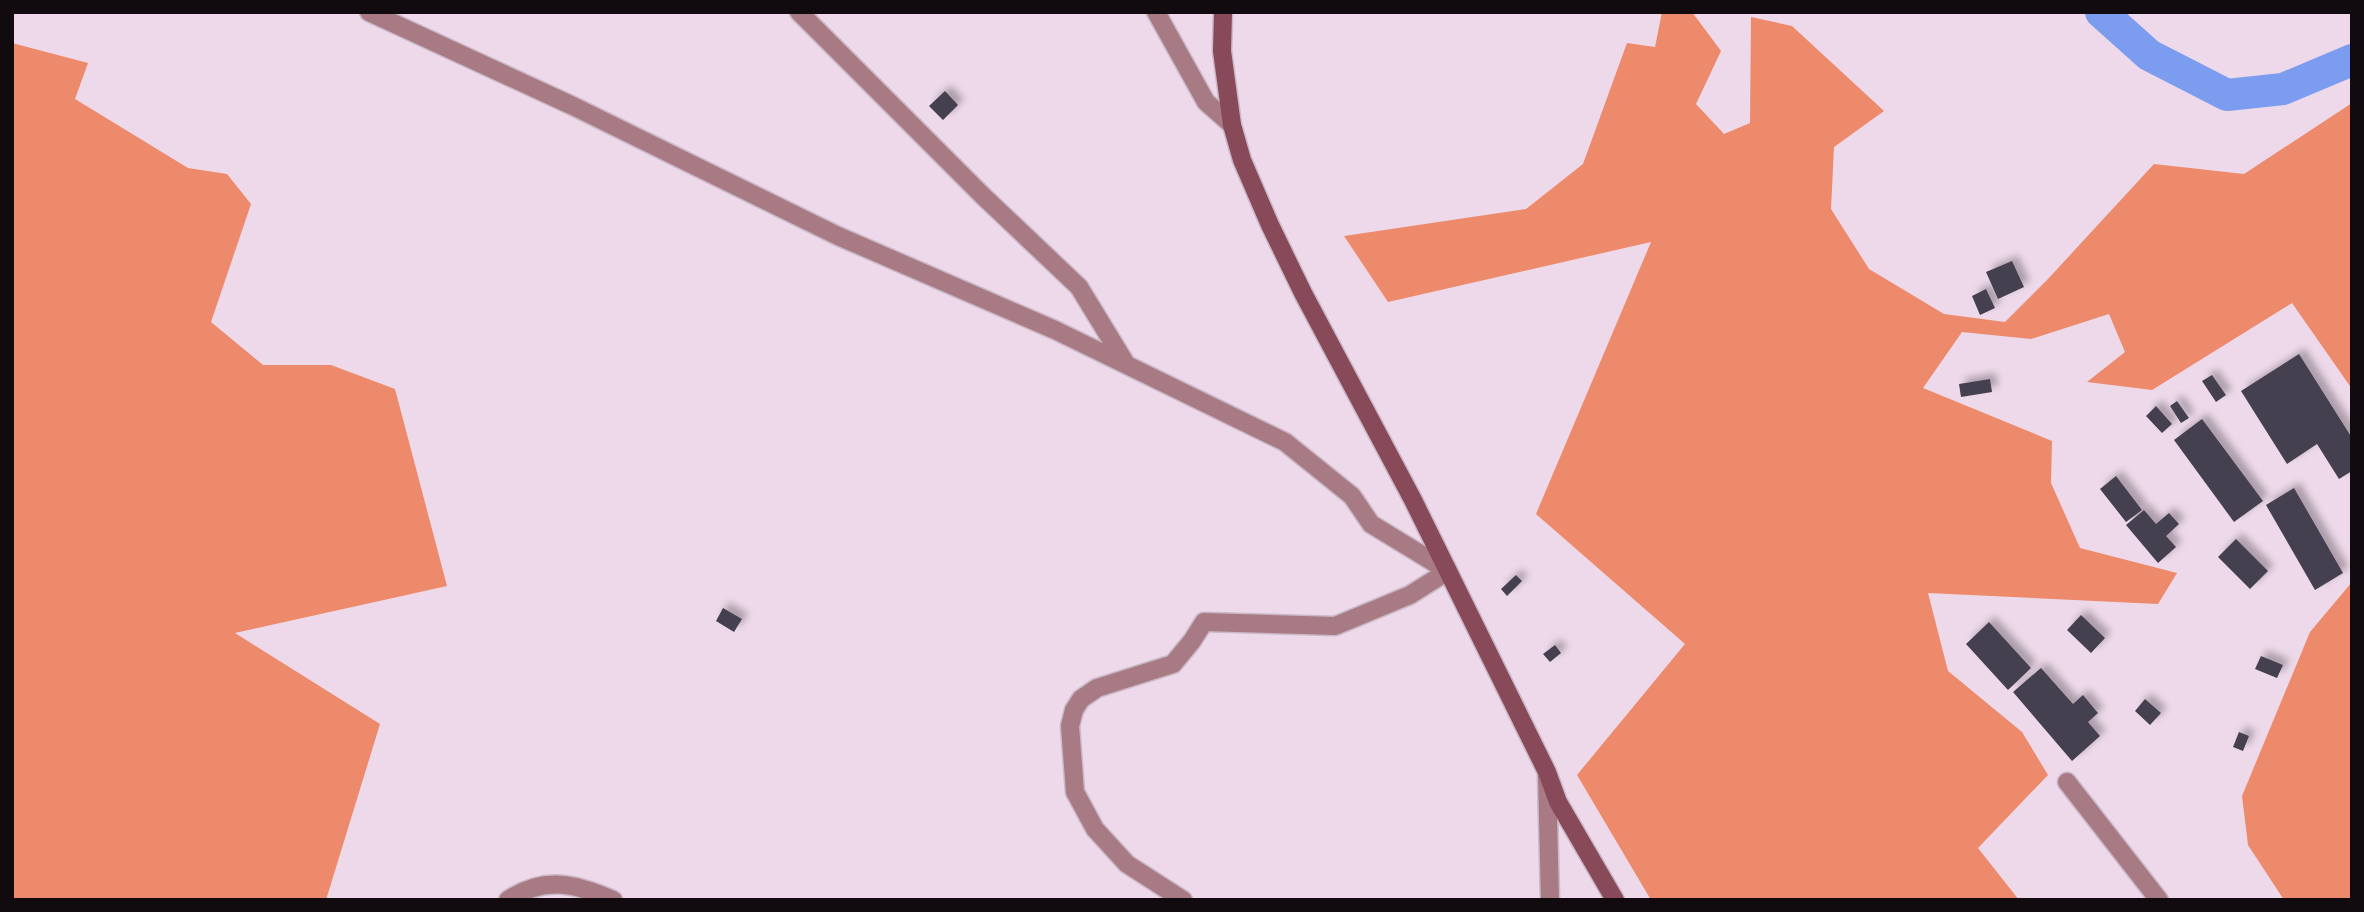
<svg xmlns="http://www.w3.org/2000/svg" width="2364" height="912" font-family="Barlow,sans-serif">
	<defs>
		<filter id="shadow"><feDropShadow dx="6" dy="-6" stdDeviation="3.5" flood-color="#0004"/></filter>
	</defs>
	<rect width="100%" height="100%" fill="#edd9e9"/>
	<path fill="#ec8a6b" d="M1662 12H1692L1721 51 1696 104 1724 134 1750 123 1751 17 1792 26 1884 111 1834 147 1831 209 1869 269 1944 314 2005 322 2048 279 2154 164 2244 174 2352 103V389L2292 303 2152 390 2087 382 2125 352 2109 314 2031 339 1962 332 1923 388 2052 441 2051 483 2080 548 2177 573 2158 604 1928 593 1948 671 2022 732 2048 775 1978 848 2019 900H1651L1577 775 1685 644 1536 514 1651 242 1388 302 1344 236 1526 209 1583 164 1627 43 1655 47Z
		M12 43 88 63 75 99 188 168 227 174 251 204 211 322 263 365H331L395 389 447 586 235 633 380 724 326 900H12Z
		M2352 582V900H2284L2248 845 2242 796 2310 632Z"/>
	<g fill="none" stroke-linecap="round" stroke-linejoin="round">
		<path stroke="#7b9cef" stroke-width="32" d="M2101 12 2149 55 2227 95 2283 89 2352 60"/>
	</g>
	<path fill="#443f4f" filter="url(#shadow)" d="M945 91 958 105 943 120 929 106Z
		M2012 261 2024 287 1998 299 1986 272Z
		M1986 289 1995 308 1980 315 1972 296Z
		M2299 354 2352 438V471L2339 479 2317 444 2287 464 2241 391Z
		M2212 375 2226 395 2216 402 2202 381Z
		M1990 379 1992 392 1961 397 1959 384Z
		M2177 401 2189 418 2181 423 2170 406Z
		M2156 406 2172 424 2162 433 2146 416Z
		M2202 419 2263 501 2234 522 2174 440Z
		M2116 476 2142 510 2126 522 2100 489Z
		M2294 488 2343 573 2315 590 2266 505Z
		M2144 510 2156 524 2169 513 2179 524 2166 536 2176 547 2158 563 2126 525Z
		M2236 539 2268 571 2250 589 2218 557Z
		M1516 575 1522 581 1507 596 1501 589Z
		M723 608 742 619 734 632 716 621Z
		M2081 615 2105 638 2091 653 2067 630Z
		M1989 622 2031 668 2008 690 1966 644Z
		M1555 645 1561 653 1550 662 1543 654Z
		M2261 656 2283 665 2277 678 2255 669Z
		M2041 668 2073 704 2083 695 2098 713 2088 722 2100 736 2072 761 2013 692Z
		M2145 699 2161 713 2150 725 2135 711Z
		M2239 732 2249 736 2243 751 2233 747Z"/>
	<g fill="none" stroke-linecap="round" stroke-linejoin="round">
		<defs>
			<path id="street" d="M369 12 573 106 838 236 1055 330 1285 442 1352 496 1371 524 1448 571 1410 595 1335 626 1204 622 1192 641 1173 664 1097 688 1081 699 1074 710 1070 726 1075 792 1095 829 1127 864 1183 900
				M799 12 982 195 1079 287 1126 364
				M1156 12 1206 102 1232 125
				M1547 776 1550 900
				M2067 782 2159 900
				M508 900C544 876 575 883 613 900"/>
			<path id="secondary" d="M1223 12 1222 51 1232 125 1242 160 1270 225 1303 293 1413 500 1547 772 1558 802 1615 900"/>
		</defs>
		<use href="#street" stroke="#cab8c6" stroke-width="21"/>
		<use href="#secondary" stroke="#cab8c6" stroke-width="21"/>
		<use href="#street" stroke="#a87a84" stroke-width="18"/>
		<use href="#secondary" stroke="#884958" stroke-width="18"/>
	</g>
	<rect width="2364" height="912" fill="none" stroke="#110b10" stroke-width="28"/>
</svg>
